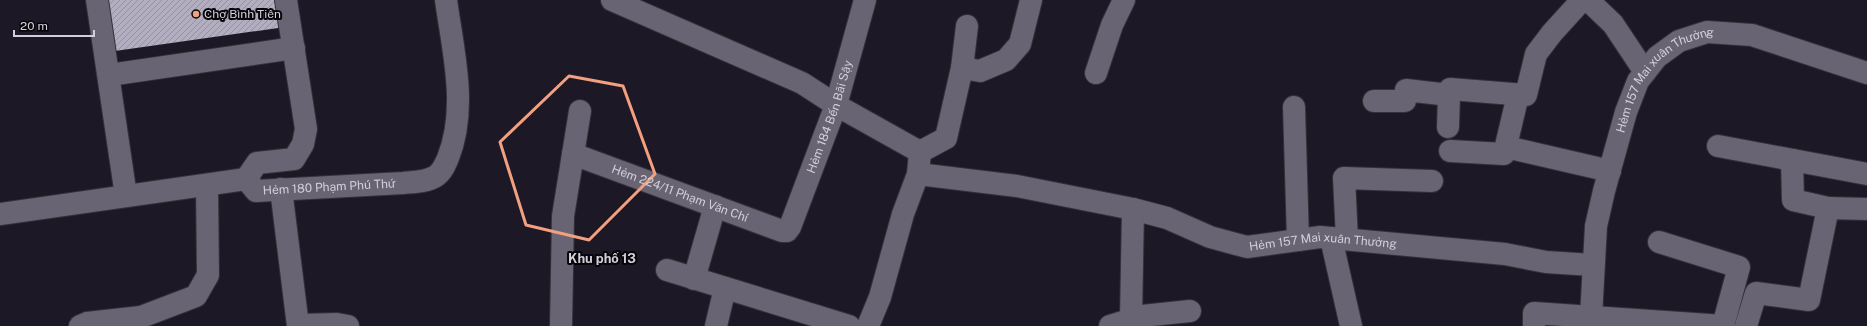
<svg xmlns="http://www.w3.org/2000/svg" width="1867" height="326" font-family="'Public Sans',sans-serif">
	<defs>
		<pattern id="building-hatch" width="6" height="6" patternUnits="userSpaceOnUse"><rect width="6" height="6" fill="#b2aebf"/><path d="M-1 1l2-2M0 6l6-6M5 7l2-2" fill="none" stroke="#9592a0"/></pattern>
	</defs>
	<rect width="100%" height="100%" fill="#1c1825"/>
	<path fill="url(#building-hatch)" d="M108 0H281L285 27 115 51Z"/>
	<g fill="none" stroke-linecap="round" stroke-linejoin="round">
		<defs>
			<g id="minor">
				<path d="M97 0 126 196"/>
				<path d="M612 0 802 83 836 105 920 152"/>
				<path d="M1588 0 1613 24 1645 72"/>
				<path d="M962 68 980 71 1006 60 1020 44 1031 0"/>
				<path d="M1096 73 1112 25 1124 0"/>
				<path d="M109 75 294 48"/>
				<path d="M1374 101H1405L1406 90 1449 95 1450 89 1526 95 1536 54 1552 33 1582 0"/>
				<path d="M1294 107 1298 240"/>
				<path d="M1448 127 1449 95"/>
				<path d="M1718 146 1867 174"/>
				<path d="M1506 147 1610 171"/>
				<path d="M1450 151 1504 154 1518 95"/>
				<path id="s1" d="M573 154 782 231H787L790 227 836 105 865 0"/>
				<path d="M1792 160 1793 200 1828 208"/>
				<path id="s2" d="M918 174 1017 186 1133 209 1167 218 1210 237 1247 247 1320 237 1505 254 1546 262 1592 265"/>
				<path id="s3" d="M246 179 256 191 403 183C414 182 427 182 436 176 442 172 445 165 448 158 468 108 453 51 446 0"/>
				<path d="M246 179 257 163 294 159 303 144 306 129 286 0"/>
				<path d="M281 189 298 326"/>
				<path d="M0 214 246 179"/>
				<path d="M1331 238 1351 326"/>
				<path d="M1347 239 1344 178 1432 181"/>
				<path d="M1659 242 1739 267 1723 326"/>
				<path d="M667 270 849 326"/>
				<path d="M694 279 715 206"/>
				<path id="s4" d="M1591 317 1596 226 1604 191 1626 112 1638 81 1657 57 1679 41 1707 32 1752 35 1867 73"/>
				<path d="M1131 319 1133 209"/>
				<path d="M298 325 337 324 348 326"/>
				<path d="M80 326 87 323 141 317 196 296 208 275 207 185"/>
				<path d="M561 326 563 216 580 111"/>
				<path d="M716 326 725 288"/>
				<path d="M868 326 880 297 903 214 918 174 920 152 946 138 962 68 967 26"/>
				<path d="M1110 326 1142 316 1190 311"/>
				<path d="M1534 326V313L1724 326"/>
				<path d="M1746 326 1756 293 1809 300 1828 208 1867 209"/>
			</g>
		</defs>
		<use href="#minor" stroke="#33313a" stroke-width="24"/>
		<use href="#minor" stroke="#686473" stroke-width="22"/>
	</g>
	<path fill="none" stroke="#f2a07f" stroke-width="3" stroke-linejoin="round" d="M569 76 623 86 655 174 589 240 526 225 500 142Z"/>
	<circle fill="#f2a07f" stroke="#060509" stroke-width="1.5" cx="196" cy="14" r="4"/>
	<g text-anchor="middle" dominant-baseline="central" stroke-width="4" stroke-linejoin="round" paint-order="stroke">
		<g font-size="12" fill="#d1cfd8" stroke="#060509" text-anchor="start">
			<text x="204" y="14">Chợ Bình Tiên</text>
		</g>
		<g font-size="12" fill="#d1cfd8" stroke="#060509">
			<text stroke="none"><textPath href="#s4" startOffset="262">Hẻm 157 Mai xuân Thưởng</textPath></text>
			<text stroke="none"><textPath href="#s1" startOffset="350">Hẻm 184 Bến Bãi Sậy</textPath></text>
			<text stroke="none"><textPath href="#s3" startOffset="89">Hẻm 180 Phạm Phú Thứ</textPath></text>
			<text stroke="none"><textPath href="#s1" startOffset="114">Hẻm 224/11 Phạm Văn Chí</textPath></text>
			<text stroke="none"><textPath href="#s2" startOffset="415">Hẻm 157 Mai xuân Thưởng</textPath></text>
		</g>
		<g font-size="13" font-weight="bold" fill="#d1cfd8" stroke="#060509">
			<text x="602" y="258">Khu phố 13</text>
		</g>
	</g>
	<path d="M14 30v6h80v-6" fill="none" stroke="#d1cfd8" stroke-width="2"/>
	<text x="20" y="30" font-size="12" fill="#d1cfd8" stroke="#060509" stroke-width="3" paint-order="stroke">20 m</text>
</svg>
